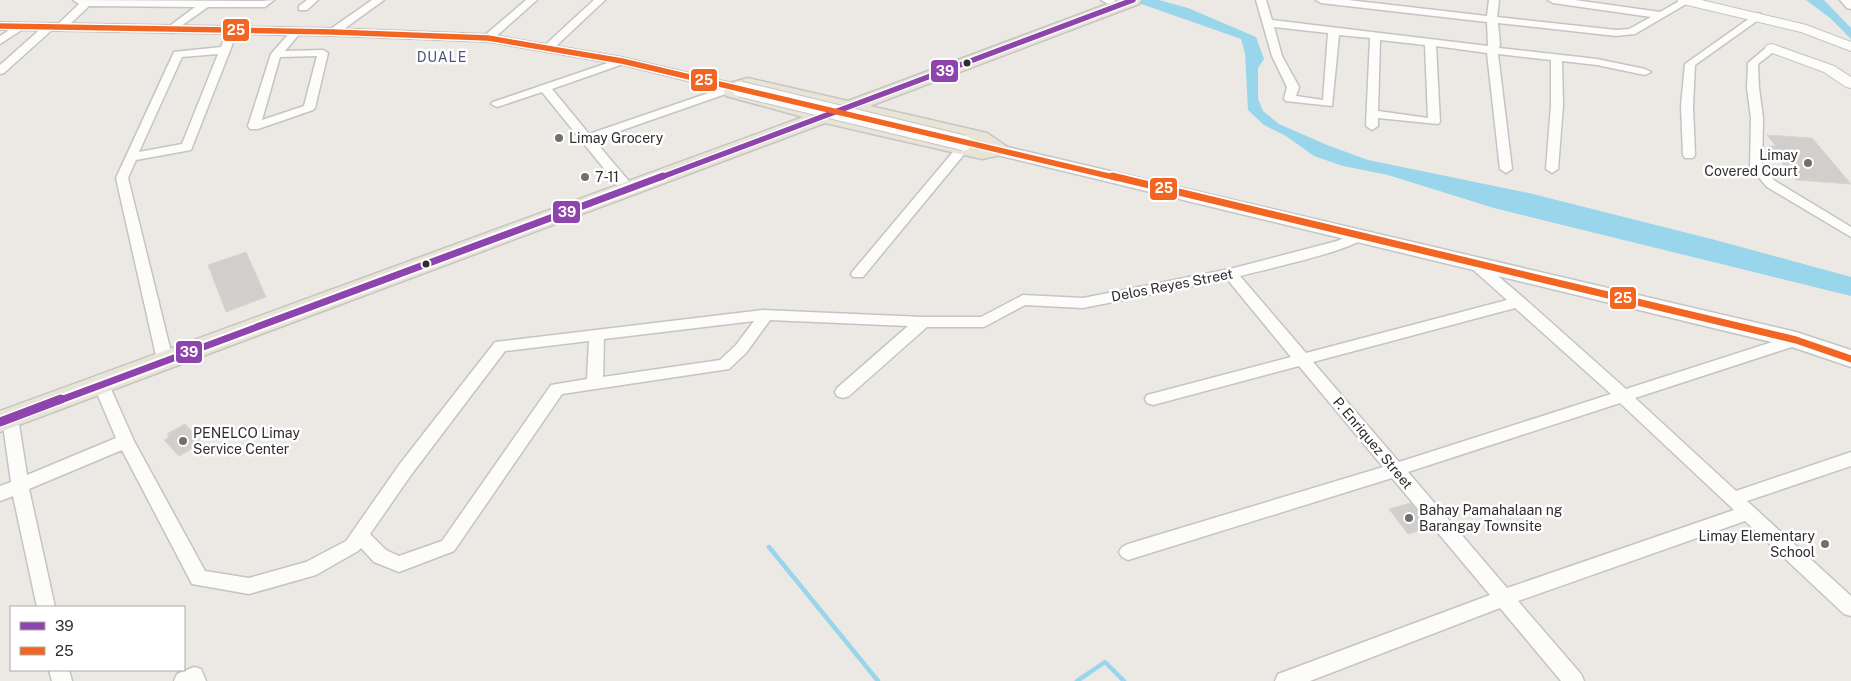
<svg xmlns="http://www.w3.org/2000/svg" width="1851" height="681" font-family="'Public Sans',sans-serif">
	<rect width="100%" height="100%" fill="#ece8e4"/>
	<path fill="#99d6ec" d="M1130 0H1159L1188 8 1256 37 1264 59 1258 68V99L1263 111 1279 124 1327 145 1368 160 1529 193 1719 241 1851 277V296L1494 208 1388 175 1343 166 1314 156 1286 136 1264 125 1248 110 1245 53 1241 39Z
		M1806 0H1824L1851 28V39L1830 18Z"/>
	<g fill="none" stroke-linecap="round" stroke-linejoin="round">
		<path stroke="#99d6ec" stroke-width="4.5" d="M769 547 878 681
			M1077 681 1105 662 1124 681"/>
	</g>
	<path fill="#d1cecb" stroke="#d7d4d0" d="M1767 135 1812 138 1851 184 1796 180 1768 146H1776Z
		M246 252 266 297 226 312 208 265Z
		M185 424 202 443 179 456 164 440 169 437 167 434Z
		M1410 503 1415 508 1430 527 1408 534 1389 509Z"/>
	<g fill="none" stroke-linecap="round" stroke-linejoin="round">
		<defs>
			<path id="minor" d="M73 0 262 1 274 0 265 7H208L171 33 166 30 167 28 195 7 89 6 65 29H57L56 27 57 25 79 4Z
				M307 0H318L307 10H299V6Z
				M372 0H384L337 34H329L328 32 329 30Z
				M526 0H537L492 40H484L483 38 484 36Z
				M594 0H605L553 49H545L544 47 545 45Z
				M1101 0H1114L1124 6 1123 8H1115Z
				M1256 0H1266L1272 20 1488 46 1487 22 1321 3 1316 0H1348L1487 16 1489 0H1499L1497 17 1616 30 1629 29 1651 17 1553 3 1548 0H1575L1660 12 1681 0H1693L1635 34 1616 36 1498 23 1500 44 1499 48 1597 59 1645 69 1651 72 1645 75 1597 65 1562 61 1563 105 1558 169 1552 173 1546 169 1551 105V60L1498 54 1512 169 1506 173 1500 169 1487 53 1436 46 1440 122 1438 124 1378 118V126L1372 130 1366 126 1370 38 1339 35 1332 106 1286 101 1284 99 1287 87 1272 56ZM1274 27 1328 33 1323 100 1296 96 1299 87 1282 56ZM1380 40 1425 45 1428 118 1378 111Z
				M1840 0H1851V9L1847 8Z
				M1757 13 1761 14V18L1695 65 1693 106 1695 155 1693 158H1685L1683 155 1681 106 1685 64Z
				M19 24 23 25 24 27 23 29 0 44V36Z
				M49 24 54 27 53 29 4 73 0 74V65L45 25Z
				M233 27 238 30 191 150 136 160 128 178 173 360 170 364 165 366 160 364 157 360 116 178 174 52 221 47 228 30ZM218 54 182 144 139 152 182 57Z
				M296 29 301 32 285 51 323 50 328 53 315 108 313 110 258 129H250L248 126 271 54 292 30ZM317 56 304 106 262 120 280 57Z
				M1772 45 1777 48 1776 50 1758 64 1759 88 1763 118 1762 166 1775 181 1851 227V237L1767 187 1750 167 1751 118 1747 88 1748 63 1768 46Z
				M622 58 626 59 627 61 626 63 552 89 589 134 729 86H737L739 88 737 90 594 140 633 186 634 189 633 192H623L542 92 497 107 491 104 493 102Z
				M962 145 968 149 966 152 863 277H853L851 274 853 271 958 146Z
				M1361 231 1366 232 1368 235C1357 250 1262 270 1240 276L1306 353 1507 300 1469 266 1467 263 1469 260H1479L1525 299 1626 389 1791 336 1796 335 1801 336 1803 340 1801 344 1635 398 1736 491 1851 452V466L1747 501 1851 596V616L1844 614 1745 521 1518 601 1581 674 1584 681H1561L1500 608 1310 681H1275L1278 674 1490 595 1392 478 1128 560 1122 557 1119 552 1122 547 1128 544 1383 467 1299 366 1153 405 1147 403 1145 399 1147 395 1291 357 1227 279 1083 308 1025 305 984 327H927L849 396 843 398 837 396 835 392 837 388 908 326 770 320 746 353 729 369 562 394 454 551 399 572 374 562 361 548 358 551 316 575 249 594 192 584 122 450 29 489 55 607H37L13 496 0 501V486L11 482 2 418 4 414 10 412 16 414 18 418 27 475 116 438 93 384 95 380 101 378 107 380 134 441 205 571 249 578 306 562 346 541 399 465 495 342 763 310 923 317H981L1023 295 1083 298 1230 269 1337 241ZM1515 308 1611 394 1399 462 1313 362ZM754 321 736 345 720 360 603 377 604 339ZM589 341 587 379 551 385 442 541 399 556 386 550 370 534 411 475 505 351ZM1620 403 1734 510 1507 588 1408 472Z
				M194 667 201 669 206 681H174L177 674Z
				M49 670H69L72 681H52Z"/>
			<path id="tertiary" d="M1677 0H1701L1806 25 1851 42V51L1801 32 1679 3Z
				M0 22 333 28 488 34 622 57 745 86 748 89 745 92 740 94 622 65 488 42 333 36 0 30Z
				M1772 44 1834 66 1851 77V88L1846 87 1824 72 1767 51 1765 48 1767 45Z
				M964 138 1005 147 1007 150 1005 153 999 155 958 146 956 143 958 140Z"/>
			<path id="secondary" d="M999 145 1796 332 1851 350V367L1792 347 993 154 990 150 993 146Z"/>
			<path id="primary" d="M1118 0H1141L1139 4 870 106 987 133 1006 146 1009 150 1006 154 982 159 825 123 0 432V411L803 117 726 96 724 92 726 84 748 78 848 101ZM747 90H748L828 108 822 110ZM851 113 973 141 981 147 844 116Z"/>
		</defs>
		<use href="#minor" stroke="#c5c4c5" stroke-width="3"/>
		<use href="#tertiary" stroke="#c5c4c5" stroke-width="2"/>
		<use href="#secondary" stroke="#c5c4c5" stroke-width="3"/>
		<use href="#primary" stroke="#c6c5c4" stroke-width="3"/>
		<use href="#minor" fill="#fcfcfb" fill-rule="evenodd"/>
		<use href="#tertiary" fill="#fcfcfb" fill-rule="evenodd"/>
		<use href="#secondary" fill="#fcfcfb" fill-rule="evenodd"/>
		<use href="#primary" fill="#e8e4d6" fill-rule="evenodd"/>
		<defs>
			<path id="tertiary-bridge" d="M740 89 964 143"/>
		</defs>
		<use href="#tertiary-bridge" stroke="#c5c4c5" stroke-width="17" stroke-linecap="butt"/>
		<use href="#tertiary-bridge" stroke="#fcfcfb" stroke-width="15"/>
		<defs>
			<path id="bus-1-far2" d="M659 178 1133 0"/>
			<path id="bus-1-far1" d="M58 401 663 176"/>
			<path id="bus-1" d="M0 422 61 399"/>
			<path id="bus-2-far1" d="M0 26 333 32 488 38 622 61 1117 178"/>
			<path id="bus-2" d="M1112 176 1796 340 1851 359"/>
		</defs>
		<use href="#bus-1-far2" stroke="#fff" stroke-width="8"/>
		<use href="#bus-1-far1" stroke="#fff" stroke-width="11"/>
		<use href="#bus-1" stroke="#fff" stroke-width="12"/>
		<use href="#bus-2-far1" stroke="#fff" stroke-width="8"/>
		<use href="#bus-2" stroke="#fff" stroke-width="11"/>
		<use href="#bus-1-far2" stroke="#8e44ad" stroke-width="5.5"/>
		<use href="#bus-1-far1" stroke="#8e44ad" stroke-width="7"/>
		<use href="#bus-1" stroke="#8e44ad" stroke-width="9"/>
		<use href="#bus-2-far1" stroke="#f26522" stroke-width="5.5"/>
		<use href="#bus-2" stroke="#f26522" stroke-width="7"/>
	</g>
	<g fill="#2e2e2e" stroke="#fff" stroke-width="2">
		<circle cx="967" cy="63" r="4.5"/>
		<circle cx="426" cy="264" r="4.5"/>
	</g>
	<g fill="#706f6e" stroke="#fff" stroke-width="2">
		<circle cx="559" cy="138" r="5"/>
		<circle cx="1808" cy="163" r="5"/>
		<circle cx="585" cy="177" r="5"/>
		<circle cx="183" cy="441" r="5"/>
		<circle cx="1409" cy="518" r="5"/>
		<circle cx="1825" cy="544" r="5"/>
	</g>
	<g text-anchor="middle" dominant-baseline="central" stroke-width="5" stroke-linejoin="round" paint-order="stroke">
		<g font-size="14" letter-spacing="1" fill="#4d5680" stroke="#fff">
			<text x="442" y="57">DUALE</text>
		</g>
		<g font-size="14" fill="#2e2e2e" stroke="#fff" text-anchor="start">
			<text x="569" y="138">Limay Grocery</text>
			<text x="1798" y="155" text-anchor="end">Limay<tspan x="1798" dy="16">Covered Court</tspan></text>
			<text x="595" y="177">7-11</text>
			<text x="193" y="433">PENELCO Limay<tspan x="193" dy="16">Service Center</tspan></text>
			<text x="1419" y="510">Bahay Pamahalaan ng<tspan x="1419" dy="16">Barangay Townsite</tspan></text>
			<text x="1815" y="536" text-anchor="end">Limay Elementary<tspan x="1815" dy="16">School</tspan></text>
		</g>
		<g font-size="14" fill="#2e2e2e" stroke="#fff">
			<text transform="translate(1172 285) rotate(-11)">Delos Reyes Street</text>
			<text transform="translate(1373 443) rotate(50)">P. Enriquez Street</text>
		</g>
	</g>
	<g stroke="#fff" stroke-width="2">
		<rect x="222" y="18" width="28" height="24" rx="5" fill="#f26522"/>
		<rect x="930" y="59" width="29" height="24" rx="5" fill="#8e44ad"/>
		<rect x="690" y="68" width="28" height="24" rx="5" fill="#f26522"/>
		<rect x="1149" y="177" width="29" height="24" rx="5" fill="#f26522"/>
		<rect x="552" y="200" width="29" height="24" rx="5" fill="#8e44ad"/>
		<rect x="1609" y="286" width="28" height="24" rx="5" fill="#f26522"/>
		<rect x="175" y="340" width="28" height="24" rx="5" fill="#8e44ad"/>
	</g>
	<g font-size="14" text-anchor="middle" font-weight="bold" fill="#fff">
		<text x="236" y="35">25</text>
		<text x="945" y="76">39</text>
		<text x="704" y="85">25</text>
		<text x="1164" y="193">25</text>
		<text x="567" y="217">39</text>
		<text x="1623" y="303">25</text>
		<text x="189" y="357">39</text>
	</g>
	<rect x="10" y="606" width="175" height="65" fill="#ffffff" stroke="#ababab"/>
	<rect x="20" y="622" width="25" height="8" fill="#8e44ad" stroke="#ababab"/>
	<text x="55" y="631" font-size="15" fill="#2e2e2e">39</text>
	<rect x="20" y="647" width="25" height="8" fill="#f26522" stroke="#ababab"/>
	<text x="55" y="656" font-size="15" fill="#2e2e2e">25</text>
</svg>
